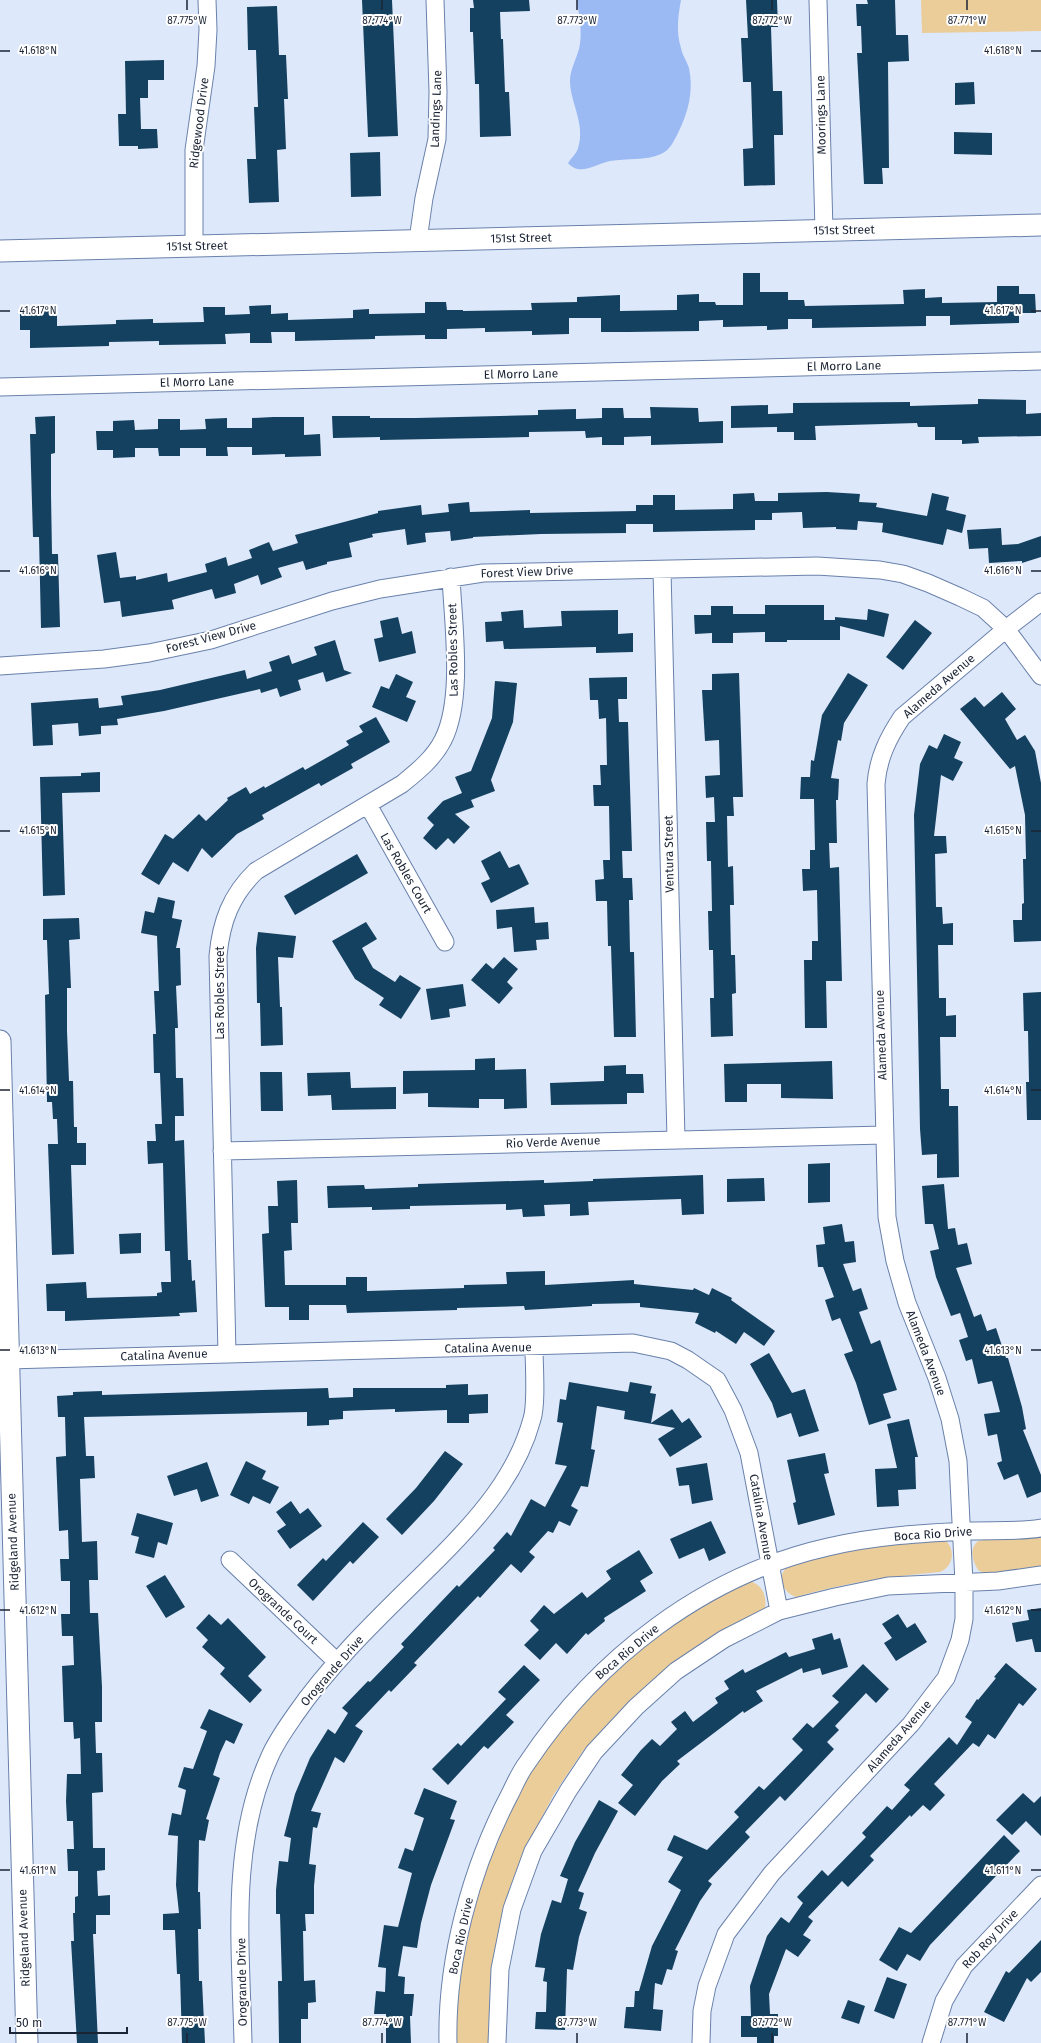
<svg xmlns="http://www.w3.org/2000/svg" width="1041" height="2043" font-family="'Fira Sans',sans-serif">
	<rect width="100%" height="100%" fill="#dee8fb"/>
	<path fill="#ebcd99" d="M921 0H1041V31L922 33Z
		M1041 1531V1567L986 1574 978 1570C972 1560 969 1549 978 1541Z
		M942 1538C956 1546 955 1566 940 1572 891 1576 844 1583 796 1597 782 1592 775 1575 789 1566L864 1545Z
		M750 1581C762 1585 767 1595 765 1608L693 1650 649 1683 614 1717 583 1751 554 1794 530 1840 497 1944 490 1987 488 2043H453L455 1984 488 1849 530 1767 600 1680 676 1620Z"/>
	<path fill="#9bbaf3" d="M577 0H681C678 16 676 32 681 48 682 55 687 61 689 68 694 91 688 113 678 133 674 141 670 150 661 154 645 161 627 158 610 161 595 164 580 177 568 163 571 158 577 153 578 148 586 125 570 102 570 81 570 70 576 60 579 49 583 33 579 16 577 0Z"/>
	<path fill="#14415f" d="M362 0H392L398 136 368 137Z
		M473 0H529L530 11 500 12 501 39H503L505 92H509L511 136 480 137 479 84H475L473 32H470V8H474Z
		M746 0H777L778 27H771L773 91H782L783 135H774L775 185 744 186 743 149 753 148 751 82H743L741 38H748Z
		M867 0H895L896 35H908L909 61 888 62 889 168H882L883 184H864L857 53H862L861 26H857L856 4H868Z
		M277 6 279 55H286L288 99H284L286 149 277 150 279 202 249 203 247 159H256L254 107H258L256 50H248L247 7Z
		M164 60V80H148V98H140L141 129H157L158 148 138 149V146H119L118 114H126L125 61Z
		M974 82 975 104 955 105V83Z
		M954 132 992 133V155L954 154Z
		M380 152 381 196 351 197 350 153Z
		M743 273H760V292H788V300H804L805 306 904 304 903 290 925 289V298L942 297V303L997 302V286H1019V294H1035L1036 313H1019V323L950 325V316H926V326L812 328V319H788V329L767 330V326L723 327V320L699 321V331L628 332H601V318H569V334L532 335V331L485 332V328L447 329V339H425V335L375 336V339L295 341V332H271L272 343H250V333L225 334 226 344 159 345V341L109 342V346L30 348V330H20V309L57 308V326L116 324V320L153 319V323L204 322 203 307H225V315L250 314 249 306 271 305V314L288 313V320L353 318V310L369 309V314L425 313V302H446L447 310H463V311L532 310 531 303 577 302V297L620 295V311L677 310V295L699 294V302H715L716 305H743Z
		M978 399 1026 400V414L1041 413V436L978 437 979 443 962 444V440H935V427H918L917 423 815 426 816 440H794V432H777V427L731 428V406L768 405V414L793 413V403L910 402V406L978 404Z
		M650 407 698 408 699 422 723 421V443L651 445V436L624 437V445H602V437L586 438 585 431 529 432V437L380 440V437L333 438 332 416H370V418H416L538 415V410L576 409V419L602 418V408H623L624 418H651Z
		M55 416V453L51 454V494L52 554H58L60 627 41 628 39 537H33L30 434H36L35 417Z
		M273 417H304V435L320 434 321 456 285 457V454L252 455V447H227L228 456H206V448H180V456H159L158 448H135V457L113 458V450H97L96 431H113V421L134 420 135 430 158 429V419H180V430L206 429 205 419 227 418V428H252V418Z
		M827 492 860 494 859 502 877 503 876 507 927 516 932 493 949 497 946 510 966 515 962 533 947 529 943 545 882 532 883 523 858 521 857 530 836 529V527L803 528 802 512 772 513V520H755V530L653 532V524H626V533L541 534 473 537V538L451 541 450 531 425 533 426 542 407 545 405 529 372 534 373 537 349 543 352 557 327 562V564L306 570 303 561 278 568 282 577 261 585 258 575 234 584 236 593 215 599 212 589 172 600 174 609 122 617 120 601 104 603 97 555 116 552 120 578 136 576V580L167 573 168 582 207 572 205 564 226 557 228 566 252 558 249 550 269 542 273 551 298 543 295 535 378 513V511L421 505 422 515 449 512 448 504 469 502 470 512 530 510V513L636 511V505H653V495H675V510L733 509V494L754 493 755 501H778V493Z
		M1001 528 1002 545 1018 544 1041 536V557L1022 563V561L989 563 988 548 969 549 967 530Z
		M765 605H824V620H835V617L867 620 868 609 889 614 884 637 840 626V640H787V642H765V632L733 633V643H712V633L695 634 694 615H711V606H733V614H765Z
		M523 610 524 628 562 626 561 611 618 610V634L633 633V652L596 653V647L504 649 503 641 486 642 485 622 502 621 501 612Z
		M398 617 402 634 412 631 416 653 379 662 374 639 383 637 380 621Z
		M915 620 932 633 903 670 886 657Z
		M335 640 344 670 352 673 326 682 323 672 298 680 301 690 280 697 277 688 261 693 260 689 164 711 117 719 118 725 101 726V734L79 736 78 723 52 725 53 745 33 746 31 703 98 698 99 708 123 705 121 696 160 690 245 670 247 679 272 671 269 662 289 655 292 664 317 655 314 647Z
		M739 673 743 797H733L734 816H727L728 867 733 866 734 905H730L731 955H735L736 993 732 994 733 1036 711 1037 710 998H714L713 950H709L708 911H712L711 861H707L706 822H715L714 797 706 798 705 776 720 775 719 740 705 741 702 690H712V674Z
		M848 673 868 685 844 723 841 741 838 740 831 778 839 779 838 800H836L837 843H829L830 868 839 867 842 981H826L827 1028H805L804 960H812V941H818L817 890 803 891 802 869H810V850H815L814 799H800L801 777H810L811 760 814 761 822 715Z
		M396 674 413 682 406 697 416 701 407 722 372 707 381 686 389 689Z
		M627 677V699H618L619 722H628L632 851H622L623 878H632L633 900H629L630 952H634L636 1037H614L611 946H608L607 901H596L595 880 604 879 603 860H610L609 806H594L593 785H601L600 765H607L606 718 599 719 598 700H590L589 678Z
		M495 681 517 683 513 722 491 780 495 791 471 800 474 807 455 814 470 827 454 844 448 838 436 850 423 838 434 825 427 818 443 801 462 793 455 777 471 771 492 718Z
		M1002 692 1016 709 1005 719 1017 740 1025 735 1035 751 1041 783V941L1014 942 1013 920H1022V904L1024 903 1023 859H1026L1025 815 1015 766 1010 769 960 709 975 697 984 707Z
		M376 717 390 742 351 764 353 768 321 786 319 783 262 815 264 819 237 834 212 858 202 848 188 872 173 862 159 885 141 874 165 834 173 839 199 814 206 821 228 800 227 798 246 787 250 794 264 786 265 788 303 767 305 770 349 745 346 741 363 732 359 726Z
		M944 734 961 742 954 758 963 762 953 781 941 775 934 836H946L947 853 935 854 936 907H942L943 924 953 923V945H938L939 998H946V1016L956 1015V1037H940L941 1089H949V1106H958L959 1177 937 1178V1154L922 1155 920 1129 914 815 920 764 929 745 937 749Z
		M100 772V792L62 793 65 895 43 896 40 777 81 776V773Z
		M500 851 509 868 519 864 529 884 491 903 481 883 490 879 481 861Z
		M357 854 368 873 295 915 284 896Z
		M158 897 175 901 172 918 182 920 176 948H180L181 985 176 986 178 1028H175L176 1078H183L184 1116H175V1141L184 1140 188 1260H191L192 1281 195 1280 197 1312 179 1313 180 1316 65 1321V1311H47L46 1284 86 1282 87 1298 157 1296V1293L162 1292 161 1282H171L170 1251H165L163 1163 148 1164 147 1141H156L155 1124H162L160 1073H154L153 1034H156L154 991H159L157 936 141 933 145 911 154 913Z
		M534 907 535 923 548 922 549 939 536 940 537 950 514 952 512 927 497 929 496 910Z
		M79 918 80 939 69 940 71 988H67V1031L69 1081H73L74 1127H77V1143H86V1165H71L74 1254 52 1255 48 1144H58L57 1119H53L52 1102H47L45 995 49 994 47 940H43V919Z
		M366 922 377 939 362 948 373 968 395 982 400 975 421 988 401 1019 379 1005 384 998 355 979 332 941Z
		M258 932 296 936 293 958 278 957 280 1007H282L283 1045 261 1046 260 1003H257L256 948Z
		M504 957 518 969 507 982 513 988 499 1004 471 980 486 963 493 969Z
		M463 984 466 1006 449 1009 450 1017 431 1020 426 989Z
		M1041 992V1120H1027L1026 1082H1029L1028 1031H1024L1023 993Z
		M495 1058V1070L526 1069 527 1108 504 1109V1099H479V1108L428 1107V1093L403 1094V1071L475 1070V1059Z
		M832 1061 833 1099 781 1098V1084H747V1102H725L724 1064Z
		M626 1065V1074H643L644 1093H627V1104L551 1105 550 1083 604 1081V1066Z
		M260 1072H282L283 1111H261Z
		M350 1072 351 1088 396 1087V1109L332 1110 331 1095 308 1096 307 1073Z
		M830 1163V1202L808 1203V1164Z
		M703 1175 704 1214 682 1215 681 1199 588 1202 589 1215 570 1216V1204L544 1205 545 1216 523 1217 522 1209 506 1210V1204L410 1206V1209L372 1210V1207L328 1208 327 1186 364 1185 365 1189 418 1187V1184L544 1180V1183L593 1181V1179Z
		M764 1178 765 1201 727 1202V1179Z
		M297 1180 298 1223H291L292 1250 284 1251 285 1285H346V1277H367V1291L464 1288V1285L507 1284 506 1272 545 1271V1285L634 1280V1284L693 1290 694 1288 709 1295 712 1288 732 1298 731 1300 775 1331 764 1346 744 1332 736 1344 716 1331 715 1333 695 1323 699 1313 640 1307V1303L592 1304V1306L525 1310 524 1306 457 1308V1310L347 1313 346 1305H309V1320H289V1307H265L262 1234 269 1233 268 1206H278L277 1181Z
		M944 1184 948 1229 955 1228 958 1245 967 1243 972 1264 956 1268 974 1317 981 1314 987 1331 996 1328 1006 1358H1008L1022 1407 1026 1429 1023 1430 1041 1475V1492L1027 1498 1018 1474 1004 1480 997 1463 1002 1461 997 1434 988 1436 984 1414 1000 1412 992 1381 978 1384 972 1359 966 1361 959 1340 968 1337 960 1313 951 1316 936 1277 930 1251 939 1249 933 1224H925L922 1186Z
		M842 1224 845 1242 854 1241 856 1262 843 1264 853 1291 861 1288 868 1309 859 1312 871 1344 880 1340 897 1390 883 1394 891 1418 869 1425 856 1383 844 1354 853 1351 840 1318 832 1321 825 1300 834 1297 823 1267H818L816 1245 825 1244 823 1227Z
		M141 1233V1253L120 1254 119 1234Z
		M769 1353 792 1393 805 1389 819 1431 799 1437 791 1413 777 1418 772 1403 750 1364Z
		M569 1382 628 1392 630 1382 652 1386 650 1393 656 1394 651 1423 672 1409 682 1423 689 1418 702 1437 670 1457 658 1439 675 1428 624 1419 625 1411 597 1406 591 1449 595 1450 588 1487 581 1486 571 1506 578 1510 570 1526 559 1521 553 1533 548 1531 529 1552 535 1557 521 1573 511 1564 480 1598 478 1596 414 1663 417 1665 391 1692 389 1690 355 1726 363 1731 344 1763 335 1757 311 1811 321 1813 317 1828 313 1827 309 1864 316 1865 314 1886V1914H305L306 1931H303L304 1981 315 1980 316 2002 308 2003V2019H301V2043H279L278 1981H282L280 1914H276V1890L279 1861 288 1862 291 1838 284 1836 295 1794 310 1758 328 1729 335 1734 348 1713 342 1708 368 1681 370 1682 404 1647 401 1644 457 1585 459 1587 495 1550 493 1548 507 1532 511 1536 531 1499 545 1507 567 1466 555 1464 563 1423 557 1422 560 1399 566 1400Z
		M468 1384V1395L488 1394V1413L469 1414V1423H447V1410L395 1412V1409L343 1411V1419L329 1420V1425L307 1426V1412L84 1417 86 1456H94L95 1478 80 1479 82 1542 97 1541 98 1580H89L90 1613H98L102 1687V1722H95L96 1753H102L103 1792 92 1793 93 1848H105V1870L97 1871 98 1896 110 1895V1915H96V1934H93L98 2043H77L71 1941H74L73 1913H75V1897L78 1896V1871H68L67 1849H74L73 1821H67L66 1801 67 1774H81L80 1738 74 1739 73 1722H64L62 1666 74 1665 73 1636H62L61 1614H70V1581H61L60 1559H69L68 1530 59 1531 56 1457 66 1456 65 1417H58L57 1396 73 1395V1392L102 1391V1395L328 1388 329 1398 353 1397V1388H446V1385Z
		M909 1419 918 1457H915L916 1489 898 1490 899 1506 877 1507 875 1469 897 1468 887 1424Z
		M445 1451 463 1464 434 1501 402 1535 386 1519 416 1488Z
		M825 1453 829 1473 824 1474 835 1515 798 1525 793 1503 796 1502 787 1460Z
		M246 1461 266 1471 262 1479 279 1487 270 1504 253 1496 249 1504 230 1495Z
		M207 1462 219 1496 201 1502 197 1489 174 1496 167 1476Z
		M707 1463 713 1500 692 1504 689 1485 679 1486 676 1468Z
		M291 1501 300 1514 308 1508 322 1526 290 1549 277 1531 286 1525 276 1512Z
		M137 1513 173 1523 167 1545 158 1542 154 1558 135 1553 139 1537 131 1535Z
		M711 1521 726 1553 709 1561 704 1548 679 1559 670 1539Z
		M363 1522 379 1537 353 1564 350 1561 313 1601 297 1585 323 1558 326 1561Z
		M639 1550 653 1573 640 1581 646 1591 604 1618 605 1621 588 1635 586 1633 567 1654 556 1643 540 1660 524 1645 539 1630 530 1621 544 1605 554 1614 582 1592 587 1598 611 1579 606 1571Z
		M165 1575 185 1607 166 1618 146 1586Z
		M1041 1608V1652H1035L1032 1639 1016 1642 1012 1623 1029 1620 1027 1610Z
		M209 1614 221 1625 228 1618 266 1657 248 1676 262 1690 250 1703 220 1674 225 1668 202 1647 208 1640 196 1628Z
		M898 1614 907 1628 915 1623 927 1642 896 1661 884 1643 892 1638 882 1624Z
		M832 1633 834 1640 840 1638 848 1667 822 1675 820 1668 803 1673 802 1668 756 1691 763 1701 744 1713 743 1711 677 1761 680 1764 662 1781 635 1816 618 1803 633 1785 621 1775 641 1750 652 1739 660 1746 677 1729 671 1722 685 1711 693 1722 718 1703 715 1698 729 1689 724 1681 743 1669 745 1673 786 1652 789 1657 815 1649 812 1639Z
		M1006 1663 1037 1689 1023 1706 1019 1703 995 1739 988 1734 979 1747 973 1743 934 1784 945 1795 930 1811 923 1805 911 1817 910 1815 870 1856 874 1860 848 1887 842 1881 808 1917 813 1921 803 1935 811 1940 798 1957 786 1949 769 1994 770 2014H778V2036H774V2043H757V2037H741V2016H751L750 1986 767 1936 781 1917 789 1923 803 1903 797 1897 822 1870 828 1876 866 1837 862 1833 887 1806 892 1810 910 1790 904 1785 949 1737 957 1745 972 1722 965 1717 977 1699 978 1700 996 1678 994 1677Z
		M863 1664 889 1689 876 1703 866 1693 835 1726 839 1730 827 1742 834 1749 785 1801 780 1796 745 1832 750 1837 708 1881 712 1884 700 1901 675 1950 678 1951 672 1970 667 1969 662 1985 655 1983 653 2009 663 2010 661 2031 624 2028 626 2007H634L635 1991H639L652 1946 681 1890 668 1882 683 1857 667 1850 674 1835 707 1850 739 1817 734 1812 759 1786 764 1790 803 1750 792 1739 807 1723 813 1728 839 1702 832 1696Z
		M524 1665 540 1680 506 1715 514 1722 488 1749 484 1746 448 1785 432 1769 458 1743 461 1746 506 1699 498 1692Z
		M209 1709 243 1724 234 1744 226 1740 220 1753 213 1775 220 1778 206 1819 209 1820 205 1841 199 1840 198 1892H200L201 1929H198L199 1981H202L205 2043H182L180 1974H177L175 1930H163V1914L179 1913 176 1885 178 1836 168 1835 172 1813 181 1815 186 1790 178 1787 184 1767 193 1769 207 1731 200 1728Z
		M424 1788 457 1801 450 1819 455 1820 431 1885 421 1923 417 1948 403 1946 398 1976 405 1977 404 1994H414L412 2016H410L411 2043H386V2014H374L376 1991 385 1992 386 1968 378 1967 384 1925 398 1927 412 1873 398 1868 405 1848 413 1851 424 1818 414 1814Z
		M1023 1793 1034 1803 1041 1796V1836L1026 1821 1012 1835 996 1820Z
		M599 1800 618 1811 595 1853 578 1891 584 1893 579 1909 587 1912 579 1937 573 1970 567 1969 565 2030 535 2029 536 2012H546L547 1982 543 1981 545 1968 535 1967 541 1934 552 1900 561 1903 568 1879 560 1876 575 1842Z
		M1004 1835 1020 1851 930 1945 920 1961 907 1954 897 1971 879 1960 899 1927 911 1933Z
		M1041 1940V1972L1031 1982 1027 1978 1004 2022 984 2012 1006 1971 1009 1973Z
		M887 1977 907 1984 894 2019 874 2011Z
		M848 2000 865 2006 859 2024 841 2018Z"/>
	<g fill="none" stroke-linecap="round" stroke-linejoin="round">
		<defs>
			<path id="minor" d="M818 0 824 231
				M418 240 424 198 437 139 438 92 435 0
				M194 246V150L206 66 208 30 207 0
				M0 387 1041 361
				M662 570 676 1139
				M0 666 104 659 149 653 211 640 332 601 380 589 483 573 817 566 880 570 903 574 928 583 960 597 983 608 1006 629 1041 602
				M368 805 445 942
				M222 1151 884 1135
				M227 1354 218 956C221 922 231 895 256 871L402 784C418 771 434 758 443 740 464 699 453 623 451 577
				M8 1360 633 1343 671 1351 688 1360 717 1380 733 1410 749 1453 779 1611
				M230 1560 337 1662
				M243 2043C241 1947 229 1845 270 1756 276 1742 286 1728 295 1715 335 1657 388 1609 438 1559 478 1519 517 1475 532 1419 537 1403 534 1365 534 1347
				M448 2043C446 1960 471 1868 510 1794 515 1784 520 1772 527 1763 597 1658 704 1575 828 1547 874 1536 923 1533 970 1531 993 1530 1018 1532 1041 1528
				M497 2043 500 1969 512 1909 533 1851 568 1791 594 1752 636 1707 676 1671 724 1639 779 1611 835 1597 888 1586 998 1581 1041 1575
				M701 2043 702 2011 707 1986 726 1934 772 1873 911 1724 946 1678 960 1640 964 1619V1583L958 1461 950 1419 937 1378 907 1303 895 1261 887 1217 876 784C878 758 888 738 902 717L1006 629 1041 676
				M931 2043 944 2001 964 1966 1041 1885"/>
			<path id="tertiary" d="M0 251 1041 225
				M0 1041 27 2043"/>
		</defs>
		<use href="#minor" stroke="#6981aa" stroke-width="19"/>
		<use href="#tertiary" stroke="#6981aa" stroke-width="23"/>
		<use href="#minor" stroke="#fff" stroke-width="17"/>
		<use href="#tertiary" stroke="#fff" stroke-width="21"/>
	</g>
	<path fill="none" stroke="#1b2435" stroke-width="1.5" d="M187 0V10M382 0V10M577 0V10M772 0V10M967 0V10M0 51H10M1031 51H1041M0 311H10M1031 311H1041M0 571H10M1031 571H1041M0 831H10M1031 831H1041M0 1090H10M1031 1090H1041M0 1350H10M1031 1350H1041M0 1610H10M1031 1610H1041M0 1870H10M1031 1870H1041M187 2033V2043M382 2033V2043M577 2033V2043M772 2033V2043M967 2033V2043"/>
	<g text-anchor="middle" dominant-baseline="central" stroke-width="4" stroke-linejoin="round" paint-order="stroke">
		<g font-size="12" fill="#1b2435" stroke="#fff">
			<text transform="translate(436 109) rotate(-88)">Landings Lane</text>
			<text transform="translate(821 115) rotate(-91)">Moorings Lane</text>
			<text transform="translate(199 123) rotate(-83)">Ridgewood Drive</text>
			<text transform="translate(844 230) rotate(-1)">151st Street</text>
			<text transform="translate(521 238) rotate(-1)">151st Street</text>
			<text transform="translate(197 246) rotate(-1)">151st Street</text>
			<text transform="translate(844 366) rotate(-1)">El Morro Lane</text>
			<text transform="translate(521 374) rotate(-1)">El Morro Lane</text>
			<text transform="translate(197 382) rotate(-1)">El Morro Lane</text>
			<text transform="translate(527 572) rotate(-2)">Forest View Drive</text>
			<text transform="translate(211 637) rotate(-15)">Forest View Drive</text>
			<text transform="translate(453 650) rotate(-91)">Las Robles Street</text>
			<text transform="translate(939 686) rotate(-41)">Alameda Avenue</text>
			<text transform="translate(669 854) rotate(-91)">Ventura Street</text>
			<text transform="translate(406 873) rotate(60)">Las Robles Court</text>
			<text transform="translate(220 993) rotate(-90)">Las Robles Street</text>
			<text transform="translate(881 1035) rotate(-92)">Alameda Avenue</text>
			<text transform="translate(553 1142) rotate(-2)">Rio Verde Avenue</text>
			<text transform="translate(488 1348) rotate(-1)">Catalina Avenue</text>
			<text transform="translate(926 1353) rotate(69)">Alameda Avenue</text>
			<text transform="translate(164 1355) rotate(-2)">Catalina Avenue</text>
			<text transform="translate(761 1517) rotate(80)">Catalina Avenue</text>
			<text transform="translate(933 1534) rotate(-4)">Boca Rio Drive</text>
			<text transform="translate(13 1542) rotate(-92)">Ridgeland Avenue</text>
			<text transform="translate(283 1611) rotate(43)">Orogrande Court</text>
			<text transform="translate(627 1652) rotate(-40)">Boca Rio Drive</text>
			<text transform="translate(332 1671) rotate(-49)">Orogrande Drive</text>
			<text transform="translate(899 1736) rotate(-49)">Alameda Avenue</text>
			<text transform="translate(461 1936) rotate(-78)">Boca Rio Drive</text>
			<text transform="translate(24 1938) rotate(-92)">Ridgeland Avenue</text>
			<text transform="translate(990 1939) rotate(-47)">Rob Roy Drive</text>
			<text transform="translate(242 1982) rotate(-91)">Orogrande Drive</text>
		</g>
	</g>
	<g font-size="10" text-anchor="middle" fill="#1b2435" stroke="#fff" stroke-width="4" stroke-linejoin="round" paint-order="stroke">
		<text x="187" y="24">87.775°W</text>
		<text x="382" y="24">87.774°W</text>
		<text x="577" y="24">87.773°W</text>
		<text x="772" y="24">87.772°W</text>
		<text x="967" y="24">87.771°W</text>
		<text x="38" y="54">41.618°N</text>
		<text x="1003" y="54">41.618°N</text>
		<text x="38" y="314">41.617°N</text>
		<text x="1003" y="314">41.617°N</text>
		<text x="38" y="574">41.616°N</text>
		<text x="1003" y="574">41.616°N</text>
		<text x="38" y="834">41.615°N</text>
		<text x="1003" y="834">41.615°N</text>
		<text x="38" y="1094">41.614°N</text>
		<text x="1003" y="1094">41.614°N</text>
		<text x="38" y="1354">41.613°N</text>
		<text x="1003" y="1354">41.613°N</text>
		<text x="38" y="1614">41.612°N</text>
		<text x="1003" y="1614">41.612°N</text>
		<text x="38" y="1874">41.611°N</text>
		<text x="1003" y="1874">41.611°N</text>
		<text x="187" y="2026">87.775°W</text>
		<text x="382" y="2026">87.774°W</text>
		<text x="577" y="2026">87.773°W</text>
		<text x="772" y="2026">87.772°W</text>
		<text x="967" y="2026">87.771°W</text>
	</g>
	<path d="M10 2027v6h117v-6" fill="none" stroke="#1b2435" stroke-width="2"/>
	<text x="16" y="2027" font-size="12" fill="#1b2435" stroke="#ffffff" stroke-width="3" paint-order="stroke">50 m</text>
</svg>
